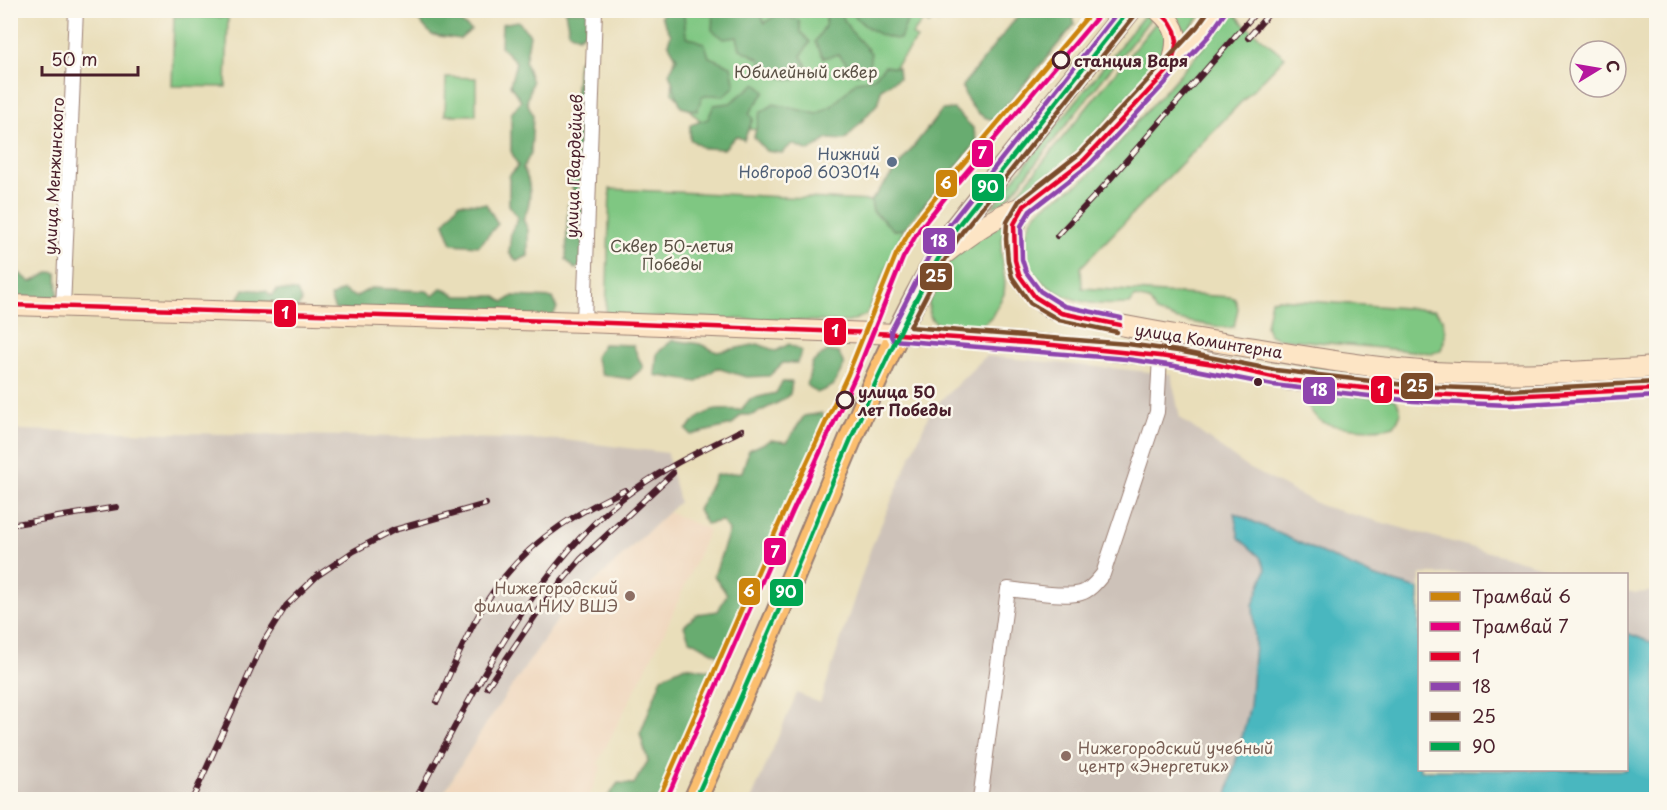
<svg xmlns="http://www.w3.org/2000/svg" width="1667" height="810" font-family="'Playpen Sans',sans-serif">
	<rect width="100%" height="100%" fill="#fbf7ec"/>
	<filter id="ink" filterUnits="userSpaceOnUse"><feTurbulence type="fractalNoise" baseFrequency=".0167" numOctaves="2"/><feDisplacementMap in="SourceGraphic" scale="12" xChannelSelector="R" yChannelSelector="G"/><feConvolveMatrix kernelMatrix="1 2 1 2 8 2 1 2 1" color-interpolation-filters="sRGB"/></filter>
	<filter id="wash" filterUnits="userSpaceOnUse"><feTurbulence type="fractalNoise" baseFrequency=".008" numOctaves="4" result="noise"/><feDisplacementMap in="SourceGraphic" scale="24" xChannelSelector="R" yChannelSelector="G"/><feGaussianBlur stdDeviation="1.35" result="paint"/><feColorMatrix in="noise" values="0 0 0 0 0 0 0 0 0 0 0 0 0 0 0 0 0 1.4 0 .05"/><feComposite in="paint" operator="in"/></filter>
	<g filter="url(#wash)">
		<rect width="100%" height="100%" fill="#e9deba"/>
		<path fill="#efd6bc" d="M669 512 709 530 665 631 602 754 598 765 602 766 588 799 440 800 486 724 563 612Z"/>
		<path fill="#cdc2b9" d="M986 356 1171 374 1180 418 1247 467 1322 506 1568 574H1420V770H1626L1627 591 1636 593 1656 591V799L751 800 797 693 820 703 871 548 931 410Z
			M11 430 564 440 667 453 679 502 563 612 486 724 440 799H11Z"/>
		<path fill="#7fc782" stroke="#647356" stroke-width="1.5" d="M678 11H940L929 24 924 20 912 35 917 39 843 132 708 128 672 93Z
			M1172 11H1205L1186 32Z
			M1233 11 1243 23 1285 57 1081 267 1082 288 1231 297 1235 299 1238 308 1234 327 1227 328 1178 320 1156 312 1149 300 1135 297 1130 304C1120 304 1109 305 1098 304 1055 300 1008 269 1031 221 1041 202 1073 191 1088 176 1108 157 1125 135 1143 115 1174 81 1205 47 1233 11Z
			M1146 13 1152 17 1005 202 992 207Z
			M174 16 228 17 226 87 172 86Z
			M1157 21 1169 35 1165 54C1124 99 1073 170 1017 194Z
			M446 77 476 78V115H445Z
			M610 189 871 201 873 211 894 230 904 229 866 315 849 322 606 316Z
			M1004 223 1001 253 1005 283 1004 294 992 316 976 331C941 328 917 327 934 285 938 276 942 263 948 255 954 247 993 230 1004 223Z
			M1278 299 1434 310C1447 318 1448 338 1440 351L1432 353 1276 338 1269 334 1266 326 1271 300Z
			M1305 365 1602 378 1603 383C1546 389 1488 387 1430 384 1387 382 1344 380 1302 371L1299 367Z
			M1312 392 1395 399C1403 410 1401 416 1394 426 1379 431 1332 429 1319 420 1313 415 1309 408 1305 401L1307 395Z"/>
		<path fill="#67ac70" stroke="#58664e" stroke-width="1.5" d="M1070 10 1075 24 994 120C976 117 967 103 962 86L1022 11Z
			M410 11H443L436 17 459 21 471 30 460 39 432 35Z
			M565 11H591L590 29 578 37 569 32Z
			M666 11H680L684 15 686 36 705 44 709 57 731 66 735 86 724 96 711 95 702 97 697 111 681 107 669 73 677 58 668 43 671 35 661 16Z
			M702 11H758L765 23 776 15 799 20 801 32 810 42 801 56 807 66 795 80 764 74 760 59 740 49 737 37 724 39 712 30 713 15 703 14Z
			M830 11H839L850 30 871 53 869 66 857 75 838 54 824 58 815 42 825 26 827 12Z
			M851 11H911L900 39C882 39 861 26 851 11Z
			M927 11V10L948 11 939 22 928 14Z
			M518 21 530 35 525 62 532 82 527 102 533 115 531 153 523 168C532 183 532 204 523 219L528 230V256L517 261 509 253 511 232 518 218 509 205V176L518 166 511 151V114L521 101 510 85 516 62 501 47 502 24Z
			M587 54V189L580 195 585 207 583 265 575 269 566 260 568 205 575 195 570 182 575 123 582 112 575 101 578 61Z
			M885 66 898 68 899 78 881 89 879 102 845 140 828 139 809 151 792 144 782 153 766 151 754 137 760 113 774 104 817 114 833 105 857 81 873 78Z
			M756 83 765 92 749 113 753 119 744 140 736 136 724 149 703 148 690 139V125L708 119 714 105 730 103Z
			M954 109 973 128 977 142 904 229 894 230 873 211 871 201 942 110Z
			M459 203 486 204 498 224 479 246 452 244 444 223Z
			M10 266 31 282 50 272 57 273 58 297H11Z
			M371 288 427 291 433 296 442 288 457 296H495L504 302 513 296 553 298 557 308 552 317 513 316 503 308 496 313 443 314 431 305 419 312 335 310 330 297 343 290 355 297Z
			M244 289 266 291 272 296 277 290 297 291 302 302 294 311H275L271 302 261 309 242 308 238 299Z
			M673 340 700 344 717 352 758 344 776 351 789 344 802 351 797 363H783L769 376 746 377 717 368 697 382 655 375 657 353Z
			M603 344 633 345 643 368 630 379 602 375 595 357Z
			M827 351 839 353 844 365 833 386 817 393 807 385 812 363Z
			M782 382H792L790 394 781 401 753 415H741L732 425 691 435 686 430C703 409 716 408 741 410L750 399 776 393Z
			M822 413 828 424 728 653 718 655 689 639 684 626 697 614 718 611 727 594 714 576 729 531 722 521 706 524 698 510 716 475 742 472 749 450 771 440 787 442 804 416Z
			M685 666 715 671 716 681 663 799H606L618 783 634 784 648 761 640 734 662 677Z"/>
		<path fill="#48b7bf" stroke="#496b75" stroke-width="1.5" d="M1234 513 1373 576 1419 589 1420 770H1626L1627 633 1656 644V799H1227L1228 791 1250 706 1255 644 1253 605 1266 569 1260 557 1239 538Z"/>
	</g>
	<g filter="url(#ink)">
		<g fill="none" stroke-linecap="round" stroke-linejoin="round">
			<defs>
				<path id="street" d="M63 307 76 10
					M584 322 595 10
					M980 800 1008 589C1027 591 1064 598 1081 593 1091 590 1097 581 1103 574L1157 412 1160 356"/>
				<path id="secondary" d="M1158 10C1179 28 1179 39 1172 64
					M1218 10 1203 32 1084 160 1024 206C1002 240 1015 288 1050 308 1063 315 1079 317 1094 320 1125 326 1156 332 1187 337 1265 349 1343 365 1421 371 1499 377 1578 372 1656 367
					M942 256C968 235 993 217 1024 206
					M10 305 584 322 898 334 1043 344 1160 356 1214 364 1286 380 1412 393 1488 397 1532 396 1656 389"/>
				<path id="primary" d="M695 800C734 714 772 628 808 541 852 435 894 326 956 228L1129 10"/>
			</defs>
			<use href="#street" stroke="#9a7e72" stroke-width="16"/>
			<use href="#secondary" stroke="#9a7e72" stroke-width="22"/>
			<use href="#primary" stroke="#9a7e72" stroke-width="26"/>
			<use href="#street" stroke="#fff" stroke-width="14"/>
			<use href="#secondary" stroke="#fde5c5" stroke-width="20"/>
			<use href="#primary" stroke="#fbbe6e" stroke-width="22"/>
			<defs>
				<path id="rail" d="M1248 38 1272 10
					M1057 236 1104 186 1258 10
					M10 525 117 507
					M487 687 546 600 581 559 673 473
					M437 702C457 659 475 612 505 576 537 536 580 511 625 490
					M192 800 264 641 286 606 317 576 354 551 394 530 486 504
					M415 800C470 700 533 568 623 498 659 470 702 450 742 430"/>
			</defs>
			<use href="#rail" stroke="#4a1f2b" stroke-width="6"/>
			<use href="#rail" stroke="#fbf7ec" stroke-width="4" stroke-dasharray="11" stroke-linecap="butt"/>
			<defs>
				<path id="bus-1" d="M10 305 584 322 898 334 1043 344 1160 356 1214 364 1286 380 1412 393 1488 397 1656 389
					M1120 325 1061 313 1035 297 1019 275 1015 260 1014 224 1024 206 1084 160 1171 67 1177 41 1175 31 1170 22 1158 10"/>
				<path id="bus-2" d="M1119 10 950 224 928 258 891 331V336L893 340 1126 359 1175 366 1273 385 1413 401 1510 405 1656 396
					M1121 318 1064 306 1040 291 1026 272 1022 259 1021 226 1030 211 1089 165 1208 37 1224 14"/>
				<path id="bus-3" d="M1135 15 962 232 942 265 910 327 1128 344 1178 351 1275 370 1415 386 1510 390 1656 382
					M1117 332 1059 320 1030 303 1012 277 1008 261 1006 239 1007 222 1019 201 1079 154 1197 27 1209 10"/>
				<path id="bus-4" d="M695 800C732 718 768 636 803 553 849 442 894 331 956 228L1129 10"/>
			</defs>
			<use href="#bus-1" stroke="#fbf7ec" stroke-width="9"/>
			<use href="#bus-2" stroke="#fbf7ec" stroke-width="9"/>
			<use href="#bus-3" stroke="#fbf7ec" stroke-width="9"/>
			<use href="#bus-4" stroke="#fbf7ec" stroke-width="9"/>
			<use href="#bus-1" stroke="#e4002b" stroke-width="4.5"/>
			<use href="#bus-2" stroke="#8e44ad" stroke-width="4.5"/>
			<use href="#bus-3" stroke="#7a4b2a" stroke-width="4.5"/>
			<use href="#bus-4" stroke="#00a651" stroke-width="4.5"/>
			<defs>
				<path id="tram-1" d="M658 800 785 510 848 374 896 255 913 226 946 184 1093 10"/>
				<path id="tram-2" d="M666 800 792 513 855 377 903 258 919 230 952 189 1099 15"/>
			</defs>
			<use href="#tram-1" stroke="#fbf7ec" stroke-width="9"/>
			<use href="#tram-2" stroke="#fbf7ec" stroke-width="9"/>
			<use href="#tram-1" stroke="#cc840b" stroke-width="4.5"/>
			<use href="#tram-2" stroke="#e5007d" stroke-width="4.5"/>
		</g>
	</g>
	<g fill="#fbf7ec" stroke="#4a1f2b" stroke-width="3">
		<circle cx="1061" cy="60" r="8"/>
		<circle cx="845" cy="400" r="8"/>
	</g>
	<circle fill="#5c6f8a" stroke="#fbf7ec" stroke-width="2" cx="892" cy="162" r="6"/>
	<circle fill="#4a1f2b" stroke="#fbf7ec" stroke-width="2" cx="1258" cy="382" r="5"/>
	<g fill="#8d6e63" stroke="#fbf7ec" stroke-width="2">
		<circle cx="630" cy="596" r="6"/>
		<circle cx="1066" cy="756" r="6"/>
	</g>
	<g text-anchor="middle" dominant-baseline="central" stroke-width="5" stroke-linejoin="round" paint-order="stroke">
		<g font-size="16" font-weight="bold" fill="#4a1f2b" stroke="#fbf7ec" text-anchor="start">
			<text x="1074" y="60">станция Варя</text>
			<text x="858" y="391">улица 50<tspan x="858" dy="18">лет Победы</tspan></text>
		</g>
		<g font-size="16" fill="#5a5145" stroke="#fbf7ec">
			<text x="806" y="71">Юбилейный сквер</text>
			<text x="672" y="245">Сквер 50-летия<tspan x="672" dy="18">Победы</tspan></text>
		</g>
		<g font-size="16" fill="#4e5e75" stroke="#fbf7ec" text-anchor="end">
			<text x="880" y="153">Нижний<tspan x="880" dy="18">Новгород 603014</tspan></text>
		</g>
		<g font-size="16" fill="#4a1f2b" stroke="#fbf7ec">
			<text transform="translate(573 166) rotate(-88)">улица Гвардейцев</text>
			<text transform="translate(53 176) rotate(-87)">улица Менжинского</text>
			<text transform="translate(1209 340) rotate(9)">улица Коминтерна</text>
		</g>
		<g font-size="16" fill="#785e54" stroke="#fbf7ec" text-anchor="end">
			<text x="618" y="587">Нижегородский<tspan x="618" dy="18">филиал НИУ ВШЭ</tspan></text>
			<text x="1078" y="747" text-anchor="start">Нижегородский учебный<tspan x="1078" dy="18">центр «Энергетик»</tspan></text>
		</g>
	</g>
	<g stroke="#fbf7ec" stroke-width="2">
		<rect x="971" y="139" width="23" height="29" rx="6" fill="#e5007d"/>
		<rect x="935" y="169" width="23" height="29" rx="6" fill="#cc840b"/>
		<rect x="971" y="173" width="34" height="29" rx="6" fill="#00a651"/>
		<rect x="922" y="227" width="34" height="28" rx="6" fill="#8e44ad"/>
		<rect x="919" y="262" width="34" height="29" rx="6" fill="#7a4b2a"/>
		<rect x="273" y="299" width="24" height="29" rx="6" fill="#e4002b"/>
		<rect x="823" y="317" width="24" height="29" rx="6" fill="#e4002b"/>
		<rect x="1400" y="372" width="34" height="28" rx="6" fill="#7a4b2a"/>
		<rect x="1370" y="375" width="23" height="29" rx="6" fill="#e4002b"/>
		<rect x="1302" y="376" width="34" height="29" rx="6" fill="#8e44ad"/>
		<rect x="763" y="537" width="24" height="29" rx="6" fill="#e5007d"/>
		<rect x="738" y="577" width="23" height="29" rx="6" fill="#cc840b"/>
		<rect x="769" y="578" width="35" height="29" rx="6" fill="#00a651"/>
	</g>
	<g font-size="16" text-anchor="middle" font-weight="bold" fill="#fff">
		<text x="982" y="159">7</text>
		<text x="946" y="189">6</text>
		<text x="988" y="193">90</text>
		<text x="939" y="247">18</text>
		<text x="936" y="282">25</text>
		<text x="285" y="319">1</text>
		<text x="835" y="337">1</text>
		<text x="1417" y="392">25</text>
		<text x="1381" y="396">1</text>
		<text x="1319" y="396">18</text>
		<text x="775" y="558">7</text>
		<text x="749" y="597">6</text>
		<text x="786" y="598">90</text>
	</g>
	<rect width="1667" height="810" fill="none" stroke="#fbf7ec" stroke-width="36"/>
	<rect x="1418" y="573" width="210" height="198" fill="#fbf7ec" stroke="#b4a19f" stroke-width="1.5"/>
	<rect x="1430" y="592" width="30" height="9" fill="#cc840b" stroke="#b4a19f" stroke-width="1.5"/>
	<text x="1472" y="603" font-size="18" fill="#4a1f2b">Трамвай 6</text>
	<rect x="1430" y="622" width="30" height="9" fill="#e5007d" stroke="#b4a19f" stroke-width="1.5"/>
	<text x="1472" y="633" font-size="18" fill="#4a1f2b">Трамвай 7</text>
	<rect x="1430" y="652" width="30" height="9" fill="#e4002b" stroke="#b4a19f" stroke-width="1.5"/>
	<text x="1472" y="663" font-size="18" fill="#4a1f2b">1</text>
	<rect x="1430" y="682" width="30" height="9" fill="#8e44ad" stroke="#b4a19f" stroke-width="1.5"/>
	<text x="1472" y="693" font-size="18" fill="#4a1f2b">18</text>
	<rect x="1430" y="712" width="30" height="9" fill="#7a4b2a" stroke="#b4a19f" stroke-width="1.5"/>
	<text x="1472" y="723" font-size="18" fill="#4a1f2b">25</text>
	<rect x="1430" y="742" width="30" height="9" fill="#00a651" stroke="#b4a19f" stroke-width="1.5"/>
	<text x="1472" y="753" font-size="18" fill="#4a1f2b">90</text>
	<g transform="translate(1598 69) rotate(79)"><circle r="28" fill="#fbf7ec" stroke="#b4a19f" stroke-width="1.5"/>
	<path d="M0-4.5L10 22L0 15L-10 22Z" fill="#b5179e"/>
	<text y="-9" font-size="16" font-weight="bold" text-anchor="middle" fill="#4a1f2b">С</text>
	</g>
	<path d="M42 66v9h96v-9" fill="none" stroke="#4a1f2b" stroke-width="3"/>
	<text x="51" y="66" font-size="18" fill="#4a1f2b" stroke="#fbf7ec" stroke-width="4.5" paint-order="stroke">50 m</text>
</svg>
